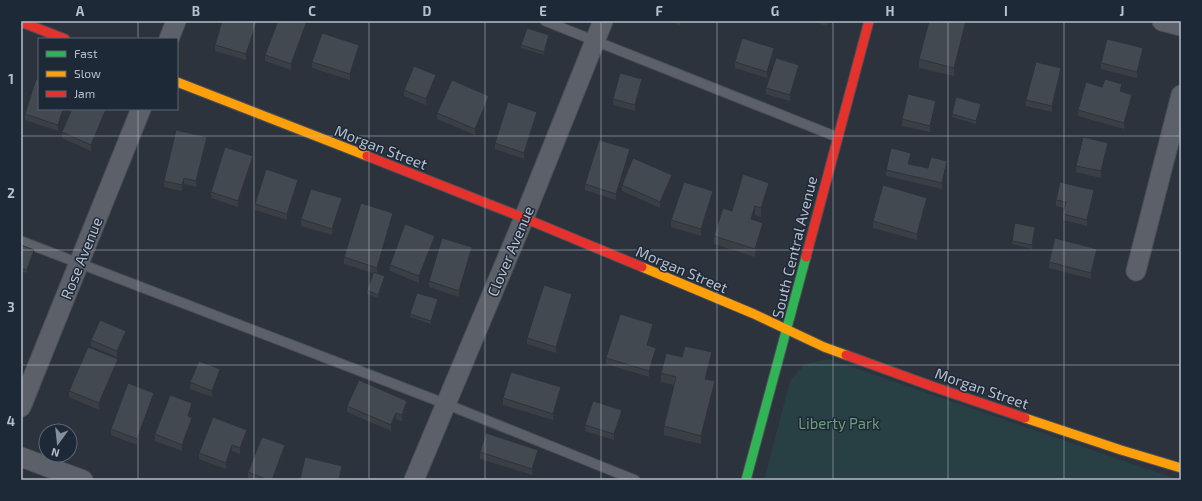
<svg xmlns="http://www.w3.org/2000/svg" width="1202" height="501" font-family="'Exo 2',sans-serif">
	<rect width="100%" height="100%" fill="#2c333c"/>
	<path fill="#283f43" d="M829 359 1179 480H764L790 381 805 364Z"/>
	<g fill="none" stroke-linecap="round" stroke-linejoin="round">
		<defs>
			<path id="lane" d="M545 21 837 137
				M21 241 446 404 635 480"/>
			<path id="street" d="M1162 21 1181 26
				M169 39 176 21
				M1136 271 1181 95
				M21 407 141 109
				M21 457 83 480
				M414 480 524 218 603 21"/>
			<path id="fast" d="M746 480 806 257"/>
			<path id="slow" d="M177 82 367 156
				M642 267 754 314 824 347 846 355
				M1025 418 1121 450 1181 468"/>
			<path id="jam" d="M21 22 65 39
				M367 156 524 218 642 267
				M806 257 869 21
				M846 355 934 387 1025 418"/>
		</defs>
		<use href="#lane" stroke="#4b4f56" stroke-width="11"/>
		<use href="#street" stroke="#4b4f56" stroke-width="21"/>
		<use href="#fast" stroke="#4b4f56" stroke-width="11"/>
		<use href="#slow" stroke="#4b4f56" stroke-width="11"/>
		<use href="#jam" stroke="#4b4f56" stroke-width="11"/>
		<use href="#lane" stroke="#5c6169" stroke-width="9"/>
		<use href="#street" stroke="#5c6169" stroke-width="19"/>
		<use href="#fast" stroke="#30b455" stroke-width="9"/>
		<use href="#slow" stroke="#ff9f0a" stroke-width="9"/>
		<use href="#jam" stroke="#e5322d" stroke-width="9"/>
	</g>
	<path fill="#3a3f46" d="M258 21V24L246 60 215 51V45Z
		M309 21 291 70 265 61V55Z
		M669 21H681L680 25Z
		M812 21H828L827 26Z
		M968 21 954 76 919 68V59Z
		M549 38 544 55 521 48V45Z
		M359 51 350 80 312 68V62Z
		M774 54 767 78 735 68V62Z
		M1143 55 1137 78 1101 69V63Z
		M799 71 790 101 766 94V88Z
		M1061 74 1052 112 1026 106V100Z
		M436 81 426 105 404 96V90Z
		M642 85 635 111 613 105V99Z
		M1102 87 1122 90 1121 92 1132 101 1124 129 1078 116V110Z
		M489 102 475 135 437 119V113Z
		M936 107 930 132 902 126V119Z
		M981 107 976 124 952 117V114Z
		M39 109H65L58 131 25 120V114Z
		M108 109V112L91 151 62 138V132Z
		M537 118 524 159 495 149V143Z
		M207 143 196 187 184 184 182 191 164 187V181Z
		M1108 149 1101 178 1076 172V166Z
		M630 155 616 200 585 190V184Z
		M911 159 910 164 928 168 947 167 942 189 886 176V170Z
		M253 162 238 207 211 198V192Z
		M672 182 660 208 622 191V185Z
		M298 186 287 220 255 210V204Z
		M769 191 761 217 755 215 753 220 763 232 755 257 714 244V236L732 211Z
		M1094 196 1087 226 1063 220V214L1064 208 1056 206V200Z
		M713 197 701 236 671 227V220Z
		M927 204 917 240 873 228V221Z
		M342 205 332 235 301 226V219Z
		M393 219 377 273 385 279 378 298 367 294V290L373 273 344 264V257Z
		M1035 231 1032 249 1012 244V241Z
		M435 242 419 283 390 271V265Z
		M21 245 34 253 27 273 21 271Z
		M472 254 459 297 429 287V281Z
		M1097 255 1091 279 1049 268V262Z
		M572 300 556 353 527 344V338Z
		M438 302 431 324 410 317V314Z
		M653 330 649 346 656 354 649 377 606 364V358Z
		M126 337 117 357 91 346V340Z
		M682 357 712 361 707 379 715 390 701 444 664 435V426L674 385 661 382V373Z
		M118 365 99 410 69 397V391Z
		M220 375 212 397 190 389V382Z
		M561 393 553 420 503 405V398Z
		M154 399 137 445 111 435V429Z
		M347 406 407 407 402 421 396 419 391 431 347 412Z
		M192 410 190 417 192 424 182 451 155 441V434Z
		M622 416 614 440 585 431V425Z
		M247 436 240 454 232 451 226 469 199 459V453Z
		M285 452 274 480H252L248 479V472Z
		M480 452 538 456 532 475 480 459Z"/>
	<path fill="#2f3339" d="M257 21H258V24L246 60V54Z
		M307 21H309V22L291 70V64Z
		M966 21H968L954 76V68Z
		M549 35V38L544 55V52Z
		M359 45V51L350 80V74Z
		M774 48V54L767 78V72Z
		M1143 48V55L1137 78V72Z
		M799 65V71L790 101V95Z
		M1061 68V74L1052 112V106Z
		M23 70V76L21 81V75Z
		M436 75V81L426 105V99Z
		M642 79V85L635 111V105Z
		M1122 84V90L1120 97V91Z
		M1132 95V101L1124 129V123Z
		M489 96V102L475 135V129Z
		M936 101V107L930 132V126Z
		M981 104V107L976 124V121Z
		M63 109H65L58 131V125Z
		M106 109H108V112L91 151V145Z
		M537 112V118L524 159V153Z
		M207 137V143L196 187V181Z
		M1108 143V149L1101 178V171Z
		M630 149V155L616 200V194Z
		M911 153V159L908 170V164Z
		M253 156V162L238 207V201Z
		M947 161V167L942 189V183Z
		M672 175V182L660 208V202Z
		M184 178V184L182 191V185Z
		M298 180V186L287 220V214Z
		M769 183V191L761 217V208Z
		M1094 190V196L1087 226V220Z
		M713 191V197L701 236V229Z
		M342 198V205L332 235V229Z
		M927 198V204L917 240V234Z
		M755 206V215L751 228V219Z
		M393 213V219L377 274V268Z
		M763 223V232L755 257V249Z
		M1035 227V231L1032 249V245Z
		M435 236V242L419 283V276Z
		M472 247V254L459 297V291Z
		M1097 249V255L1091 279V273Z
		M34 250V253L27 273V270Z
		M385 276V279L378 298V295Z
		M572 294V300L556 353V347Z
		M438 299V302L431 324V321Z
		M653 324V330L647 351V345Z
		M126 331V337L117 357V351Z
		M656 348V354L649 377V371Z
		M712 352V361L705 387V379Z
		M118 359V365L99 410V403Z
		M220 369V375L212 397V391Z
		M715 381V390L701 444V436Z
		M561 387V393L553 420V414Z
		M154 393V399L137 445V439Z
		M407 401V407L402 421V415Z
		M192 403V410L188 422V416Z
		M622 410V416L614 440V434Z
		M396 413V419L391 431V425Z
		M192 418V424L182 451V445Z
		M247 430V436L240 454V448Z
		M232 445V451L226 469V463Z
		M285 445V452L274 480H272Z
		M538 450V456L532 475V469Z
		M342 466V472L340 480H339Z"/>
	<path fill="#434951" stroke="#2f3339" d="M222 21H257L246 54 215 45Z
		M278 21H307L291 64 265 55Z
		M929 21H966L954 68 919 59Z
		M527 28 549 35 544 52 521 45Z
		M322 33 359 45 350 74 312 62Z
		M742 38 774 48 767 72 735 62Z
		M1107 39 1143 48 1137 72 1101 63Z
		M776 58 799 65 790 95 766 88Z
		M1036 62 1061 68 1052 106 1026 100Z
		M414 66 436 75 426 99 404 90Z
		M21 69 23 70 21 75Z
		M620 73 642 79 635 105 613 99Z
		M36 79 39 81V109H63L58 125 25 114Z
		M1105 79 1122 84 1120 91 1132 95 1124 123 1078 110 1086 82 1102 87Z
		M452 80 489 96 475 129 437 113Z
		M908 94 936 101 930 126 902 119Z
		M956 97 981 104 976 121 952 114Z
		M508 102 537 112 524 153 495 143Z
		M72 109H106L91 145 62 132Z
		M176 130 207 137 196 181 184 178 182 185 164 181Z
		M1083 137 1108 143 1101 171 1076 166Z
		M599 140 630 149 616 194 585 184Z
		M225 147 253 156 238 201 211 192Z
		M891 148 911 153 908 164 928 168 931 157 947 161 942 183 886 170Z
		M633 158 672 175 660 202 622 185Z
		M266 169 298 180 287 214 255 204Z
		M743 174 769 183 761 208 755 206 751 219 763 223 755 249 714 236 723 208 732 211Z
		M684 182 713 191 701 229 671 220Z
		M1060 182 1094 190 1087 220 1063 214 1066 202 1056 200Z
		M883 185 927 198 917 234 873 221Z
		M311 189 342 198 332 229 301 219Z
		M361 203 393 213 377 268 344 257Z
		M1015 223 1035 227 1032 245 1012 241Z
		M405 224 435 236 419 276 390 265Z
		M442 238 472 247 459 291 429 281Z
		M1055 238 1097 249 1091 273 1049 262Z
		M21 245 34 250 27 270 21 268Z
		M374 272 385 276 378 295 367 290Z
		M544 285 572 294 556 347 527 338Z
		M417 293 438 299 431 321 410 314Z
		M620 314 653 324 647 345 656 348 649 371 606 358Z
		M100 320 126 331 117 351 91 340Z
		M685 346 712 352 705 379 715 381 701 436 664 426 676 377 661 373 666 353 682 357Z
		M88 347 118 359 99 403 69 391Z
		M199 361 220 369 212 391 190 382Z
		M511 372 561 387 553 414 503 398Z
		M359 380 407 401 402 415 396 413 391 425 347 406Z
		M128 383 154 393 137 439 111 429Z
		M170 395 192 403 188 416 192 418 182 445 155 434Z
		M593 401 622 410 614 434 585 425Z
		M213 417 247 430 240 448 232 445 226 463 199 453Z
		M486 433 538 450 532 469 480 452Z
		M262 437 285 445 272 480H268L248 472Z
		M305 457 342 466 339 480H300Z"/>
	<path fill="none" stroke="#b7bfcc" stroke-width="1" stroke-opacity="0.55" d="M138 21V39M254 21V480M369 21V480M485 21V480M601 21V480M717 21V480M833 21V480M948 21V480M1064 21V480M138 109V480M21 136H1181M21 250H1181M21 365H1181"/>
	<g text-anchor="middle" dominant-baseline="central" stroke-width="3" stroke-linejoin="round" paint-order="stroke">
		<g font-size="15" fill="#b7bfcc" stroke="#1e2938">
			<text transform="translate(381 147) rotate(21)">Morgan Street</text>
			<text transform="translate(794 247) rotate(-76)">South Central Avenue</text>
			<text transform="translate(510 251) rotate(-67)">Clover Avenue</text>
			<text transform="translate(81 258) rotate(-68)">Rose Avenue</text>
			<text transform="translate(682 269) rotate(23)">Morgan Street</text>
			<text transform="translate(982 388) rotate(19)">Morgan Street</text>
		</g>
		<g font-size="15" fill="#6d9e77" stroke="#1e2938">
			<text x="839" y="423">Liberty Park</text>
		</g>
	</g>
	<rect width="1202" height="501" fill="none" stroke="#1e2938" stroke-width="44"/>
	<rect x="38" y="38" width="140" height="72" fill="#1e2938" stroke="#5b6573"/>
	<rect x="46" y="51" width="20" height="6" fill="#30b455" stroke="#5b6573"/>
	<text x="74" y="58" font-size="12" fill="#b7bfcc">Fast</text>
	<rect x="46" y="71" width="20" height="6" fill="#ff9f0a" stroke="#5b6573"/>
	<text x="74" y="78" font-size="12" fill="#b7bfcc">Slow</text>
	<rect x="46" y="91" width="20" height="6" fill="#e5322d" stroke="#5b6573"/>
	<text x="74" y="98" font-size="12" fill="#b7bfcc">Jam</text>
	<g transform="translate(58 443) rotate(195)"><circle r="19" fill="#1e2938" stroke="#5b6573"/>
	<path d="M0-3L7 15L0 10L-7 15Z" fill="#868e9a"/>
	<text y="-6" font-size="11" font-weight="bold" text-anchor="middle" fill="#b7bfcc">N</text>
	</g>
	<rect x="22" y="22" width="1158" height="457" fill="none" stroke="#b7bfcc" stroke-width="1.5"/>
	<g font-size="13" text-anchor="middle" font-weight="bold" fill="#b7bfcc">
		<text x="80" y="16">A</text>
		<text x="196" y="16">B</text>
		<text x="312" y="16">C</text>
		<text x="427" y="16">D</text>
		<text x="543" y="16">E</text>
		<text x="659" y="16">F</text>
		<text x="775" y="16">G</text>
		<text x="890" y="16">H</text>
		<text x="1006" y="16">I</text>
		<text x="1122" y="16">J</text>
		<text x="11" y="84">1</text>
		<text x="11" y="198">2</text>
		<text x="11" y="312">3</text>
		<text x="11" y="426">4</text>
	</g>
</svg>
